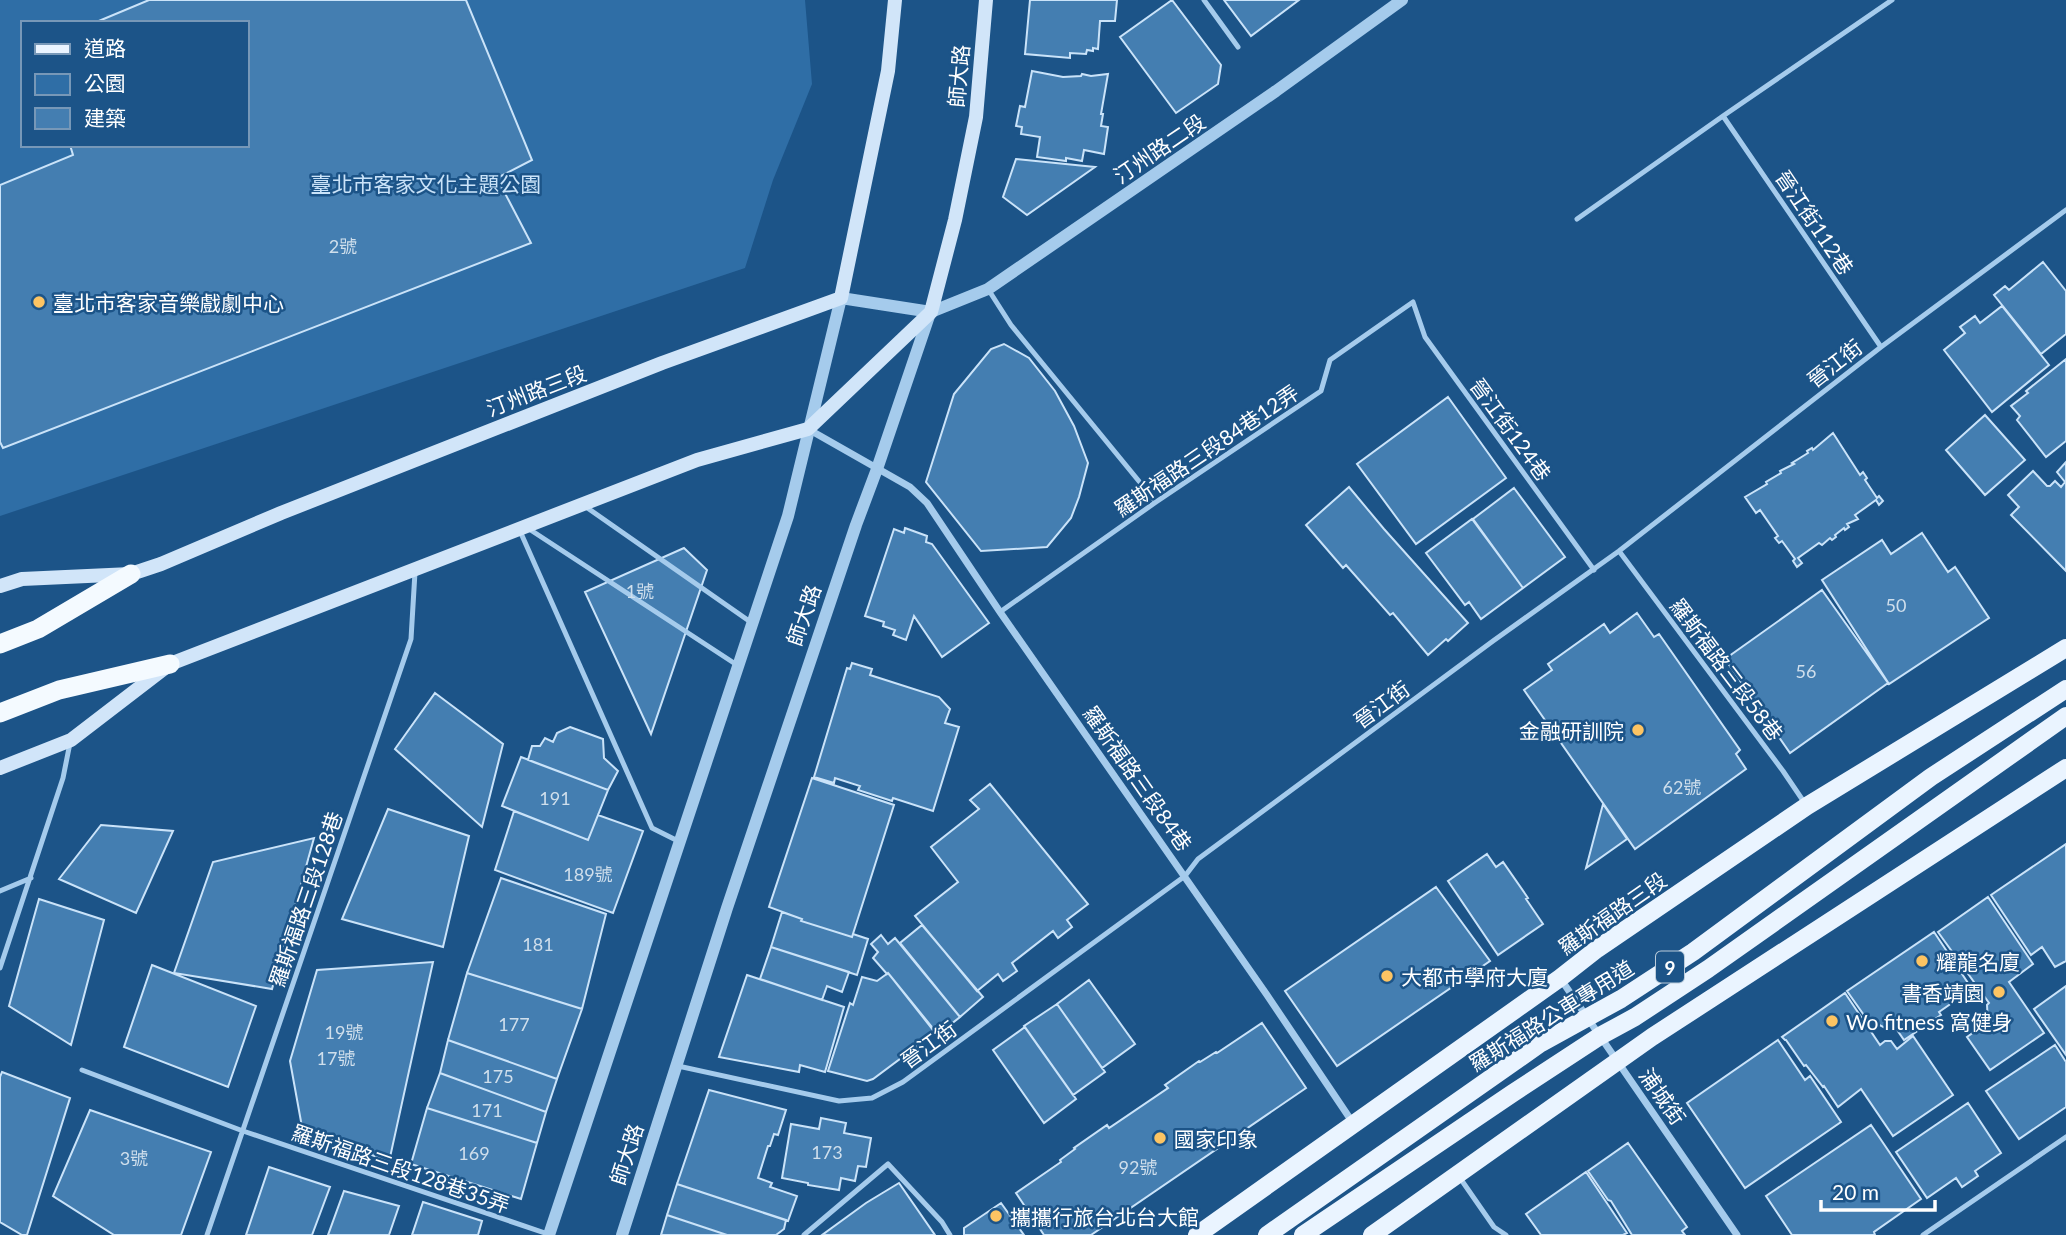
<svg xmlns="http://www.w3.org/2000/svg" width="2066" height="1235" font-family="Lato,'Noto Sans TC',sans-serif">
	<rect width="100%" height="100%" fill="#1c5488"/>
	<path fill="#2f6ea6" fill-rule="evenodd" d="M0 0H805L812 84 773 180 745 268 0 516ZM23 23H247V145H23Z"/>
	<path fill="#447eb1" stroke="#cae3f9" stroke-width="2" d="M149 0H466L532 160 497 178 531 243 3 448 0 442V185L73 155 70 145H247V23H94Z
		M1030 0H1117L1115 21H1100L1098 49 1093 48V51L1087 50 1086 54 1070 53V58L1025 54Z
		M1172 0 1221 65 1218 84 1176 113 1120 37Z
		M1224 0H1299L1251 36Z
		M1032 71 1063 77 1081 76 1082 74 1091 76 1108 74 1101 114H1103L1101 126 1108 127 1104 154 1084 150 1082 161 1066 158V161L1037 157 1040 137 1021 134 1022 127 1016 126 1020 106 1025 107Z
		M1016 159 1095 167 1027 215 1003 197Z
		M2043 262 2066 291V334L2041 354 1994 295 2005 286 2009 290Z
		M2002 306 2049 365 1992 412 1944 350 1965 333 1960 327 1975 316 1980 323Z
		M1004 344 1029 358 1055 391 1074 426 1088 463 1079 497 1071 518 1047 547 981 551 926 482 954 394 991 349Z
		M2066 359V441L2046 457 2017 420 2020 416 2011 406 2028 393 2026 391Z
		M1448 397 1506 478 1416 544 1357 464Z
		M1985 415 2025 460 1985 495 1946 450Z
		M1833 433 1860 475 1863 472 1867 478 1865 480 1877 498 1879 496 1883 501 1879 505 1876 500 1855 515 1858 519 1847 524 1849 527 1845 530 1844 528 1835 535 1836 537 1832 540 1830 538 1822 545 1819 543 1798 558 1802 563 1797 567 1793 561 1795 559 1782 541 1779 543 1775 538 1778 536 1760 510 1756 513 1745 497 1767 484 1766 482 1781 473 1780 471 1794 464 1792 463 1808 453 1807 451 1812 448 1813 450Z
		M2066 462V571L2011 515 2019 507 2008 495 2033 471 2047 486H2050L2055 481 2061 487 2065 482 2057 472Z
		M1349 487 1384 529 1468 623 1448 641 1446 639 1428 655 1393 613 1390 615 1346 565 1343 568 1306 525Z
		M1514 488 1565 557 1523 588 1473 519Z
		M1472 519 1523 588 1481 619 1469 602 1465 605 1426 553Z
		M905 528 927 536 926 542 932 544 989 623 942 657 914 616 906 640 893 635 895 630 883 626 884 622 865 616 894 529 904 533Z
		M1922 533 1948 572 1955 567 1989 618 1889 684 1822 580 1882 540 1891 554Z
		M684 548 707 570 651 734 585 592Z
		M1822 590 1888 683 1790 753 1725 659Z
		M1637 613 1654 637 1659 634 1740 750 1736 754 1746 769 1635 849 1524 690 1552 670 1548 664 1604 624 1610 633Z
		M852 663 872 669 870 675 939 697 950 709 945 723 959 727 933 811 893 798 892 801 858 790 860 786 835 778 834 783 814 777 847 668 850 669Z
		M435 693 503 744 482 827 395 749Z
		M570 727 603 739 604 758 618 771 608 790 528 760 532 746H540L545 738 553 742 557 733Z
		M521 757 608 790 588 840 502 806Z
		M812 778 894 805 852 937 801 921 802 919 769 907Z
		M990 784 1088 904 1067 920 1072 927 1058 938 1053 931 1012 963 1017 971 1003 981 998 974 977 991 915 916 958 882 931 847 979 809 970 800Z
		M1603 804 1627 839 1586 868Z
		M388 809 469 836 443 947 342 919Z
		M514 811 588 840 598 815 643 831 613 913 495 870Z
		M101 825 173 831 136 913 59 879Z
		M314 838 272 989 174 973 213 862Z
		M2066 844V961L2055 967 2042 947 2031 955 1991 895Z
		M1487 854 1496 867 1503 862 1528 898 1526 899 1543 924 1498 955 1448 881Z
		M501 878 606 914 582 1009 467 973Z
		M1436 887 1490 961 1337 1066 1285 991Z
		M1988 897 2033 964 2009 982 2044 1033 1990 1070 1967 1037 1988 1022 1987 1005 1989 1003 1938 932Z
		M39 899 104 920 71 1045 9 1006Z
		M782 912 802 919 801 921 852 937 853 934 868 939 857 975 771 947Z
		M922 925 983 997 960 1017 900 943Z
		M1934 932 1972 989 1939 1012 1941 1015 1904 1040 1893 1024 1885 1028 1866 1018 1847 991Z
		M881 935 888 944 895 938 960 1017 937 1035 888 973 887 974 873 958 878 952 871 944Z
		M771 947 849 972 842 992 827 986 822 1000 760 979Z
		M433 962 389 1162 302 1127 290 1061 317 970Z
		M152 965 256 1006 228 1087 124 1047Z
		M467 973 582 1009 557 1079 448 1040Z
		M888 973 936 1032 873 1079 867 1081 828 1071 850 1003 853 1005 862 977 877 981Z
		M747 975 844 1007 825 1072 800 1065 799 1072 719 1057Z
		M1089 980 1135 1044 1102 1068 1057 1004Z
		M2066 986V1055L2034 1009Z
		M1845 993 1880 1045 1885 1041H1891L1897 1049 1913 1036 1953 1095 1893 1136 1861 1089 1838 1107 1824 1086 1823 1087 1806 1065 1804 1066 1786 1040H1785L1782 1037Z
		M1057 1004 1105 1072 1073 1095 1024 1026Z
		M1262 1023 1306 1088 1091 1235H1044L1016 1193 1061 1162 1060 1160 1075 1149 1074 1148 1107 1125 1109 1128 1168 1088 1165 1085 1199 1061 1200 1062 1216 1052 1217 1053Z
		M1025 1027 1076 1099 1044 1123 993 1050Z
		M448 1040 557 1079 546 1112 440 1073Z
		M1778 1040 1805 1080 1810 1076 1841 1122 1745 1188 1687 1103Z
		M2055 1045 2066 1062V1107L2019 1139 1986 1091Z
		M2 1072 70 1098 27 1235H22L0 1222V1077Z
		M440 1073 546 1112 537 1143 427 1108Z
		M709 1090 786 1110 778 1135 774 1134 770 1146H768L758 1178 772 1183 770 1187 797 1196 788 1221 677 1184Z
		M1968 1103 2001 1153 1975 1171 1978 1176 1962 1187 1956 1178 1927 1198 1896 1152Z
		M427 1108 537 1143 521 1199 411 1164Z
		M90 1110 211 1152 181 1235H114L53 1196Z
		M821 1118 846 1123 844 1133 871 1138 866 1167 858 1166 855 1181 841 1178 839 1190 808 1185V1183L782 1178 791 1124 819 1129Z
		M1871 1125 1921 1199 1874 1232 1875 1235H1792L1766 1196Z
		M1628 1143 1687 1227 1682 1231 1685 1235H1632L1611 1201 1608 1200 1588 1171Z
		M269 1167 330 1187 312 1235H246Z
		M1586 1172 1627 1233 1623 1235H1541L1526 1214Z
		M899 1183 935 1235H822L866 1203Z
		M677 1184 786 1220 784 1229 776 1235H727L667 1215Z
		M344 1191 399 1206 389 1235H328Z
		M423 1202 482 1221 478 1235H412Z
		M1001 1203 1024 1235H964V1228Z
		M667 1215 727 1235H661Z"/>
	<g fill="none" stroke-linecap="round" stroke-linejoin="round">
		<path stroke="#a5cbec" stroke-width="5" d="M1204 0 1238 47
			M1723 116 1881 347
			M1577 219 1723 116 1892 0
			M988 289 1011 325 1156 502
			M586 507 752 623
			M526 527 737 665
			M520 531 652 828 678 841
			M1619 551 1783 771 1806 805
			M1000 612 1156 502 1321 391 1330 360 1413 302 1425 337 1594 570
			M0 891 31 878
			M0 968 63 778 70 743
			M678 1066 839 1101 872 1098 903 1082 1185 876 1198 859 1493 641 1619 551 1881 347 2066 210
			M82 1070 243 1131 548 1234
			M1460 1178 1494 1227 1506 1235
			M207 1235 411 639 415 572
			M804 1235 888 1164 942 1222 950 1235
			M1923 1235 2066 1137"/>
		<path stroke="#a5cbec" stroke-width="7" d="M808 429 910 487 927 503 1000 612 1267 995 1353 1123
			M1560 978 1737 1235"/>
		<path stroke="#a5cbec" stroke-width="12" d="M931 312 988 289 1276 91 1402 0
			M549 1235 788 516 841 298 931 312
			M622 1235 727 908 856 525 877 469 930 313"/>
		<path stroke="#d1e5f9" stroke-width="14" d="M0 586 22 579 131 574 161 564 281 513 662 363 841 298 888 71 895 0
			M0 768 71 740 170 664 697 460 808 429 931 312 955 220 976 117 986 0"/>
		<path stroke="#eaf4ff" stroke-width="18" d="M1197 1235 1560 978 1597 949 1807 806 2066 648
			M1267 1235 1541 1043 1621 999 1693 952 1931 777 2066 689
			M1303 1235 1513 1093 1600 1036 1635 1017 1708 969 2066 716
			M1372 1235 1652 1037 2066 768"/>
		<path stroke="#f4faff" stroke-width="19" d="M0 644 38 629 131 574
			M0 713 59 690 170 664"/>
	</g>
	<g fill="#fcc463" stroke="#1c5488" stroke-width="2.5">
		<circle cx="39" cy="302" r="7"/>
		<circle cx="1638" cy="730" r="7"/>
		<circle cx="1922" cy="961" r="7"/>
		<circle cx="1387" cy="976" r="7"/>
		<circle cx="1999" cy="992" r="7"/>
		<circle cx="1832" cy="1021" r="7"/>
		<circle cx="1160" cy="1138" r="7"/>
		<circle cx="996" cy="1216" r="7"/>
	</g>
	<g text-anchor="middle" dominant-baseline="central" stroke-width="5" stroke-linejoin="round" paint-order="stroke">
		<g font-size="18" fill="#d0dfec">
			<text x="343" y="246">2號</text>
			<text x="640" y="591">1號</text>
			<text x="1896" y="605">50</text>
			<text x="1806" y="671">56</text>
			<text x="1682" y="787">62號</text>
			<text x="555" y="798">191</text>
			<text x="588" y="874">189號</text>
			<text x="538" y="944">181</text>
			<text x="514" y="1024">177</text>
			<text x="344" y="1032">19號</text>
			<text x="336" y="1058">17號</text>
			<text x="498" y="1076">175</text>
			<text x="487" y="1110">171</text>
			<text x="827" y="1152">173</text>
			<text x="474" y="1153">169</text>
			<text x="134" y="1158">3號</text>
			<text x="1138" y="1167">92號</text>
		</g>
		<rect fill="#1c5488" stroke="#bbccdb" stroke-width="2" x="1656" y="951.5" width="28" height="31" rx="5"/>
		<g font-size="19" font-weight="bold" fill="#fff">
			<text x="1670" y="967">9</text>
		</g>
		<g font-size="21" fill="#fff" stroke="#1c5488">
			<text transform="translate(958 76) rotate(-85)">師大路</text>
			<text transform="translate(1159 148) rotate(-34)">汀州路二段</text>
			<text transform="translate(1815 222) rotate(56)">晉江街112巷</text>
			<text transform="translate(1834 363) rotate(-38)">晉江街</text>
			<text transform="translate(536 390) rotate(-21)">汀州路三段</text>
			<text transform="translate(1511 429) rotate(54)">晉江街124巷</text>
			<text transform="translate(1206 450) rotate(-34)">羅斯福路三段84巷12弄</text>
			<text transform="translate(803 615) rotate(-71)">師大路</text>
			<text transform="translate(1727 669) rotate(53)">羅斯福路三段58巷</text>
			<text transform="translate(1381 704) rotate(-36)">晉江街</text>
			<text transform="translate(1138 778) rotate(55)">羅斯福路三段84巷</text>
			<text transform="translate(305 899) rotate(-71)">羅斯福路三段128巷</text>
			<text transform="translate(1612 913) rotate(-35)">羅斯福路三段</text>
			<text transform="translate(1551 1015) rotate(-32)">羅斯福路公車專用道</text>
			<text transform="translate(928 1044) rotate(-36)">晉江街</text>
			<text transform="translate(1663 1096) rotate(55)">浦城街</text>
			<text transform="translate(626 1154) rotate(-72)">師大路</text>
			<text transform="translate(401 1168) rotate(19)">羅斯福路三段128巷35弄</text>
		</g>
		<g font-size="21" fill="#cae3f9" stroke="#1c5488">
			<text x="426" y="183">臺北市客家文化主題公園</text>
		</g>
		<g font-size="21" fill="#fff" stroke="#1c5488" text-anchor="start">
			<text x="53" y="302">臺北市客家音樂戲劇中心</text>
			<text x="1624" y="730" text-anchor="end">金融研訓院</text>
			<text x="1936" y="961">耀龍名廈</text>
			<text x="1401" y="976">大都市學府大廈</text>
			<text x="1985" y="992" text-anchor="end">書香靖園</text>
			<text x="1846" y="1021">Wo fitness 窩健身</text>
			<text x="1174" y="1138">國家印象</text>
			<text x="1010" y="1216">攜攜行旅台北台大館</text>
		</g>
	</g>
	<rect x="21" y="21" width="228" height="126" fill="#1c5488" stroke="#7798b8" stroke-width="2"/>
	<rect x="35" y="44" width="35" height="10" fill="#eaf4ff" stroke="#7798b8" stroke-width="2"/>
	<text x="84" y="56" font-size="21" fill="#ffffff">道路</text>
	<rect x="35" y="74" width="35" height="21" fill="#2f6ea6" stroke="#7798b8" stroke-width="2"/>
	<text x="84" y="91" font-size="21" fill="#ffffff">公園</text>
	<rect x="35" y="108" width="35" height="21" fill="#447eb1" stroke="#7798b8" stroke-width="2"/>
	<text x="84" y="126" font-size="21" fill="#ffffff">建築</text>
	<path d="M1821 1200v10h114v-10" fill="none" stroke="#ffffff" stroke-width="3.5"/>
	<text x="1832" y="1200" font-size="21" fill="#ffffff" stroke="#1c5488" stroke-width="5" paint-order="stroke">20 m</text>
</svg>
